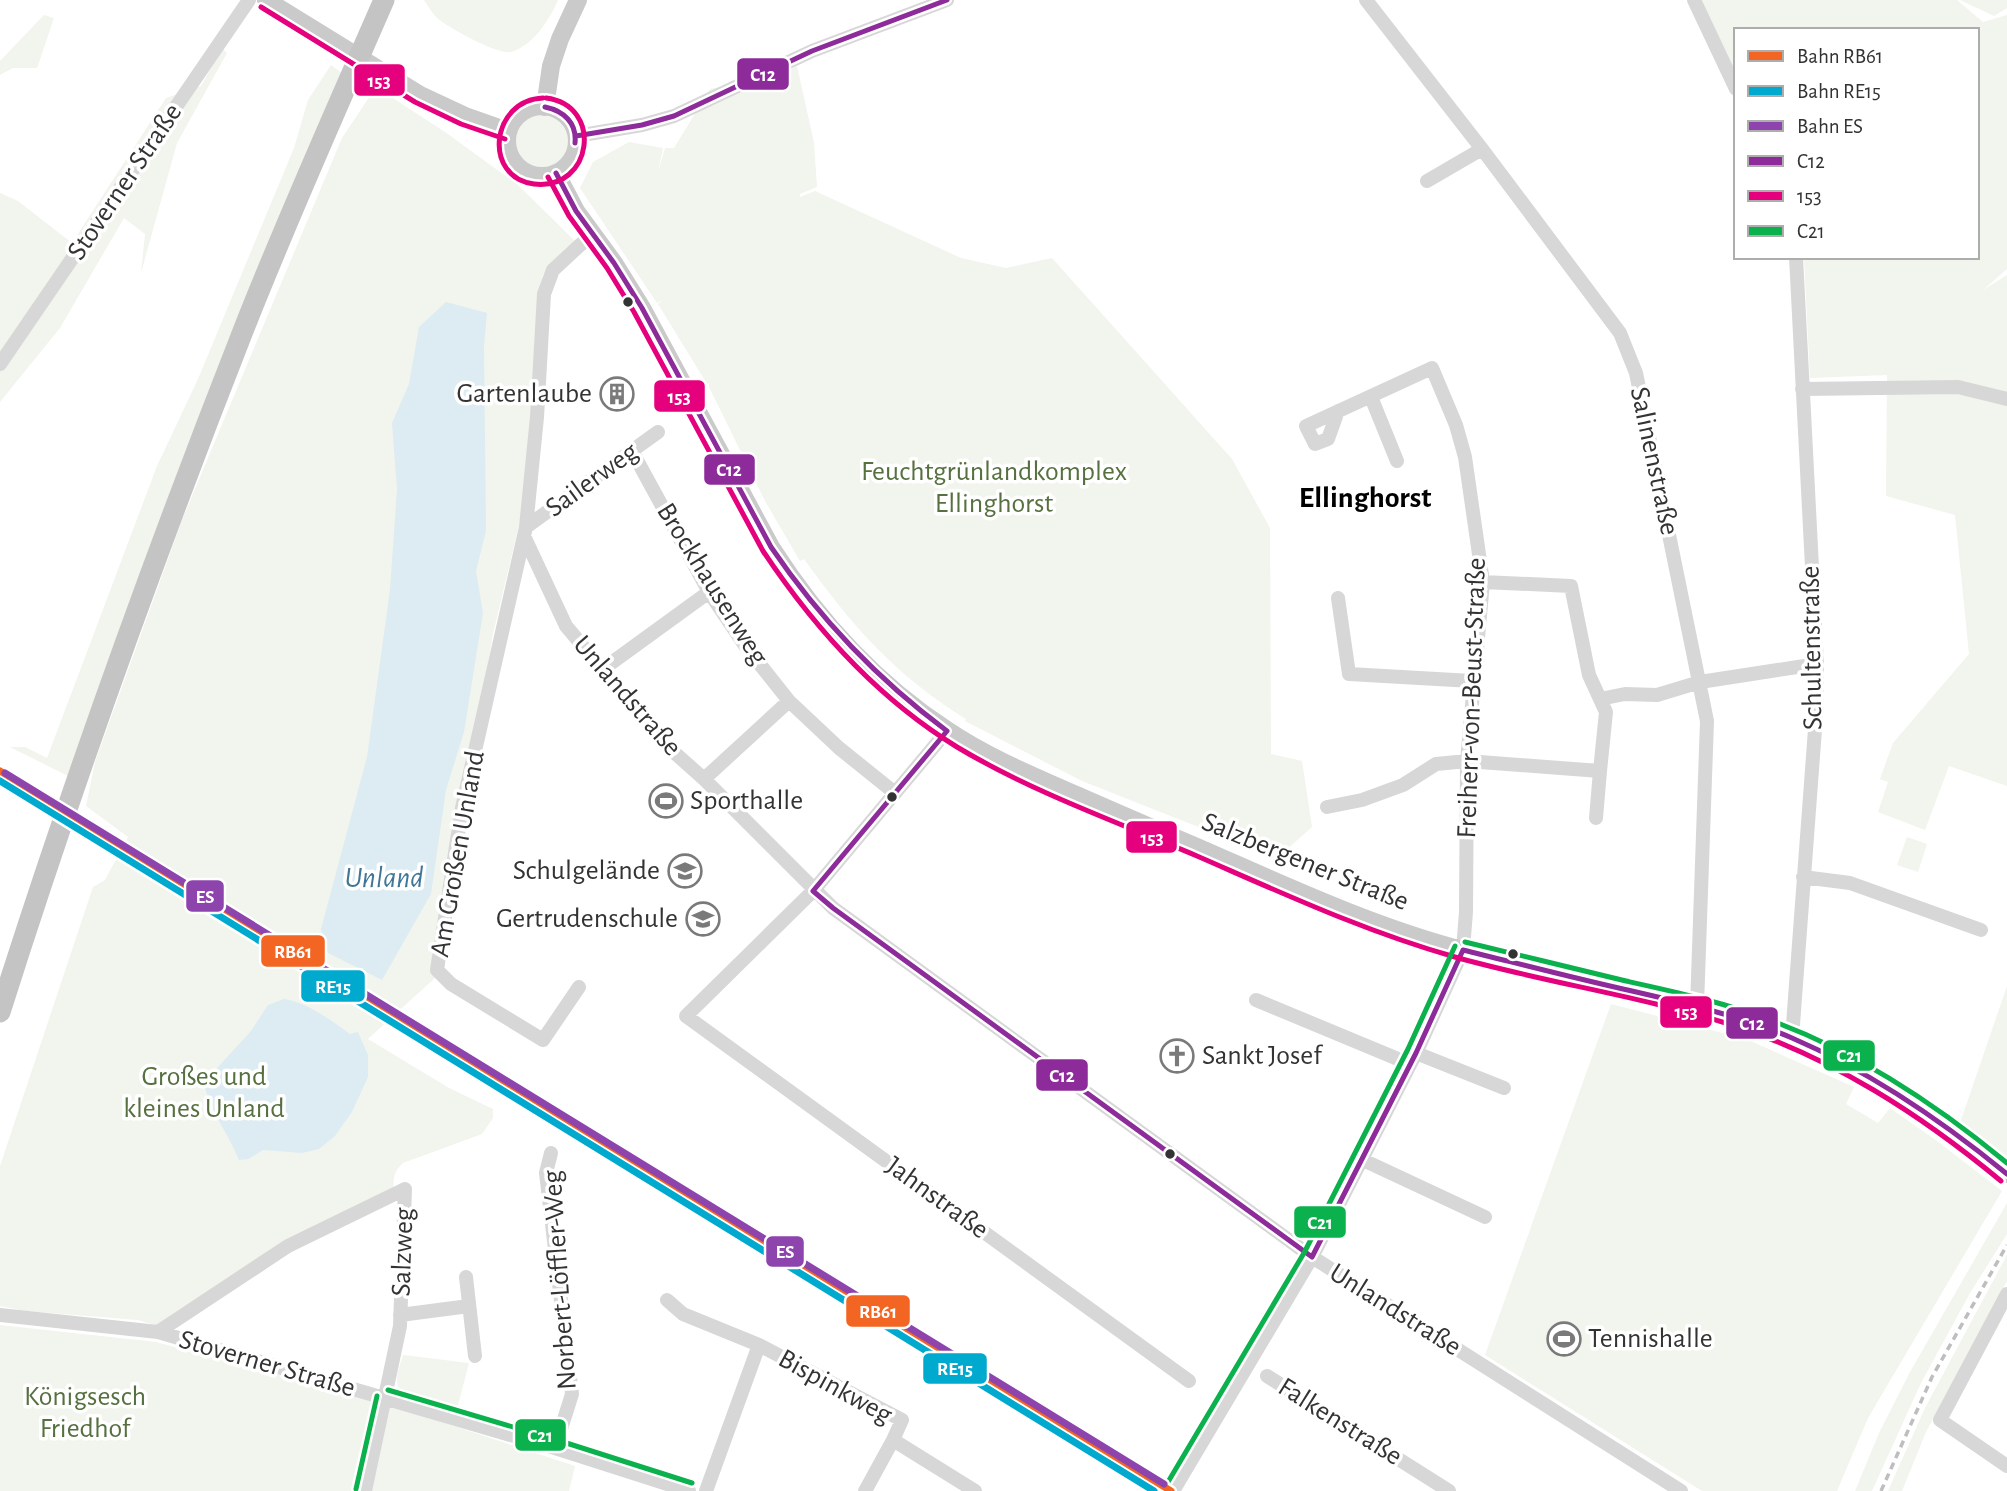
<svg xmlns="http://www.w3.org/2000/svg" width="2007" height="1491" font-family="'Alegreya Sans',sans-serif">
	<rect width="100%" height="100%" fill="#fff"/>
	<path fill="#f1f5ed" d="M424 0H558C550 19 533 46 511 52 498 55 453 30 441 21 434 16 429 8 424 0Z
		M1700 0H1957L1983 22 2007 15V269L1983 290 2007 275V786L1949 766 1925 830 1878 812 1888 782 1880 779 1893 743 1969 654 1955 515 1886 496 1887 375 1810 378 1804 257H1977V30H1736V78Z
		M1960 0H2007V8L1994 16Z
		M44 15 54 18 37 68H13L0 75V61Z
		M222 48 227 53 177 143 141 273 145 234 124 218 60 328 0 402V193L18 201 72 243 166 98 201 86Z
		M331 65 342 73 68 776 10 747H25L47 758 157 466 198 379 294 148 308 100Z
		M797 66 814 143 817 187 800 194V197L815 191 961 258 1006 268 1052 258 1232 459 1270 528 1271 754 1302 761 1312 827 1277 858 1082 781 965 721 966 719C895 675 852 626 804 559L800 561 765 501 709 387V383L707 384 658 304 662 300 657 303 580 188 593 162 629 142 663 148 658 172 665 148H674L710 89 730 85 754 90Z
		M376 87 445 132 518 185 575 241 573 247 543 275 537 305 527 478 522 512 493 634 457 836 433 947 432 965 436 977 368 1039 449 1088 493 1109V1118L482 1134 403 1163C393 1172 393 1179 394 1193L381 1198 165 1328 138 1320 26 1311 0 1306V1166L93 887 105 880 128 837 86 806 95 762 182 520 342 138Z
		M515 141a27 27 0 1 1 54 0a27 27 0 1 1-54 0Z
		M1907 837 1927 844 1918 872 1897 865Z
		M2007 986V1163L1960 1123Z
		M1611 1004 1746 1039 1854 1087 1846 1104 1878 1123 1890 1108 1937 1141 2002 1191 1868 1418 1837 1491H1702L1485 1355Z
		M2007 1203V1234L1970 1293 1921 1383 1872 1491H1855L1879 1433 1910 1372Z
		M2007 1255V1281L1926 1432 1902 1491H1888L1925 1408Z
		M0 1325 156 1342 378 1401 575 1466 569 1491H0Z
		M403 1355 469 1363 457 1409 402 1393C392 1382 400 1367 403 1355Z"/>
	<path fill="#ddebf3" d="M446 302 487 313 484 346 486 531 476 571 483 613 464 732 446 790 431 894 382 980 326 952 321 929 367 757 390 590 397 489 392 423 409 384 419 327Z
		M284 999C307 1002 332 1021 350 1034L358 1032 368 1055V1077L352 1112 335 1136 319 1149 302 1153 263 1150 248 1159 239 1160C229 1135 212 1114 205 1088L218 1067 251 1031 268 1005Z"/>
	<g fill="none" stroke-linecap="round" stroke-linejoin="round">
		<path stroke="#d7d7d7" stroke-width="14" d="M1366 0 1482 149 1620 333 1636 373 1707 721 1697 1006
			M1694 0 1736 89
			M576 136 642 125 674 116 812 51 947 0
			M1427 181 1482 149
			M0 364 249 0
			M1802 389 1958 387 2007 399
			M1371 397 1397 461
			M632 451 709 592 746 647 789 701 839 748 895 793
			M526 527 658 432
			M524 536 566 626 667 746 704 779 833 908 1312 1257 1681 1491
			M1338 598 1349 674 1472 681
			M603 669 709 592
			M1600 699 1625 694 1657 695 1700 682 1817 664
			M947 731 813 891 686 1016 1189 1381
			M704 779 789 701
			M1327 807 1362 800 1403 785 1436 764 1467 761 1600 771 1606 712 1589 675 1571 586 1483 582
			M1596 818 1600 771
			M1803 877 1850 883 1981 930
			M579 987 543 1040 451 984 437 970 462 808 526 527 537 417 544 294 553 270 592 234
			M1256 1000 1410 1064
			M1792 1038 1816 716 1817 664 1796 257
			M1416 1053 1504 1088
			M551 1153 546 1173 572 1394 555 1448
			M1363 1160 1485 1217
			M466 1277 475 1356
			M2007 1294 1940 1420 2007 1466
			M667 1300 683 1314 759 1345 902 1420 893 1440 975 1491
			M0 1315 158 1332 555 1448 689 1491
			M400 1315 469 1306
			M158 1332 288 1246 405 1189 400 1326 365 1491
			M1267 1376 1449 1491
			M706 1491 759 1345
			M865 1491 893 1440
			M1173 1491 1312 1257 1416 1053 1463 950 1466 912 1467 761 1483 582 1465 457 1456 425 1432 368 1306 426 1315 444 1328 439 1338 411"/>
		<path stroke="#cacaca" stroke-width="18" d="M266 0 420 95 465 116 508 131
			M507 141a35 35 0 1 1 70 0a35 35 0 1 1-70 0Z
			M545 107 551 66 560 39 578 0
			M556 173 576 211 614 263 642 308 771 547C817 619 875 683 947 730 984 755 1026 773 1067 791 1111 810 1154 829 1197 847 1284 885 1371 926 1462 950 1565 978 1672 992 1772 1030 1863 1065 1933 1112 2007 1174"/>
		<path stroke="#c4c4c4" stroke-width="21" d="M0 1012C73 782 155 555 243 331 287 219 336 110 384 0"/>
		<path stroke="#bebebe" stroke-width="3.5" stroke-dasharray="7 5" stroke-linecap="butt" d="M1881 1491 1932 1377 2007 1245"/>
		<defs>
			<path id="bus-1" d="M545 107C564 111 577 123 575 143
				M576 136 642 125 674 116 812 51 947 0
				M556 173 576 211 614 263 642 308 771 547C820 619 877 679 947 731
				M813 891 833 908 1312 1257
				M813 891 947 731
				M1463 950C1516 963 1570 977 1623 989 1680 1002 1738 1015 1792 1038 1871 1072 1941 1120 2007 1174
				M1312 1257 1416 1053 1463 950"/>
			<path id="bus-2" d="M261 7 415 102 461 124 505 139
				M543 98C491 100 482 177 534 184 593 191 604 105 546 98
				M548 177 569 216 607 268 634 312 763 551C815 629 877 698 957 747 1032 792 1117 822 1197 856 1282 893 1366 932 1455 957 1547 983 1641 996 1732 1025 1833 1058 1920 1114 2001 1181"/>
			<path id="bus-3" d="M1465 942C1519 955 1572 968 1626 981 1676 992 1727 1003 1775 1022 1861 1054 1937 1105 2007 1163
				M388 1390 557 1440 692 1483
				M1165 1487 1304 1253 1408 1049 1455 946
				M356 1489 377 1396"/>
		</defs>
		<use href="#bus-1" stroke="#fff" stroke-width="10"/>
		<use href="#bus-2" stroke="#fff" stroke-width="10"/>
		<use href="#bus-3" stroke="#fff" stroke-width="10"/>
		<use href="#bus-1" stroke="#8c2b99" stroke-width="5"/>
		<use href="#bus-2" stroke="#e5007d" stroke-width="5"/>
		<use href="#bus-3" stroke="#0bb14c" stroke-width="5"/>
		<defs>
			<path id="rail-1" d="M0 771 1171 1491"/>
			<path id="rail-2" d="M0 781 1154 1491"/>
			<path id="rail-3" d="M5 773 1164 1484"/>
		</defs>
		<use href="#rail-1" stroke="#fff" stroke-width="12"/>
		<use href="#rail-2" stroke="#fff" stroke-width="12"/>
		<use href="#rail-3" stroke="#fff" stroke-width="12"/>
		<use href="#rail-1" stroke="#f26522" stroke-width="7"/>
		<use href="#rail-2" stroke="#00a9ce" stroke-width="7"/>
		<use href="#rail-3" stroke="#8e44ad" stroke-width="7"/>
	</g>
	<defs>
		<symbol id="building-ring" viewBox="-11 -11 22 22"><circle r="9.5" fill="#fff" stroke="#7a7a7a" stroke-width="1.5"/><path d="M-4-6H4V6H1V3H-1V6H-4ZM-2.5-4.3h1.7v1.8h-1.7ZM.8-4.3h1.7v1.8H.8ZM-2.5-1h1.7V.8h-1.7ZM.8-1h1.7V.8H.8Z" fill="#7a7a7a"/></symbol>
		<symbol id="stadium-ring" viewBox="-11 -11 22 22"><circle r="9.5" fill="#fff" stroke="#7a7a7a" stroke-width="1.5"/><path d="M0-5a6.5 5 0 1 0 0 10a6.5 5 0 1 0 0-10ZM-3.5-1.8h7v3.6h-7Z" fill="#7a7a7a"/></symbol>
		<symbol id="school-ring" viewBox="-11 -11 22 22"><circle r="9.5" fill="#fff" stroke="#7a7a7a" stroke-width="1.5"/><path d="M0-5L7-2L0 1L-7-2ZM-4 1L0 2.5L4 1V4Q0 6-4 4Z" fill="#7a7a7a"/></symbol>
		<symbol id="church-ring" viewBox="-11 -11 22 22"><circle r="9.5" fill="#fff" stroke="#7a7a7a" stroke-width="1.5"/><path d="M-1.2-6h2.4v3.5h3.3v2.4h-3.3V6h-2.4V-.1h-3.3v-2.4h3.3Z" fill="#7a7a7a"/></symbol>
	</defs>
	<g fill-rule="evenodd">
		<use href="#building-ring" x="598" y="375" width="38" height="38"/>
		<use href="#stadium-ring" x="647" y="782" width="38" height="38"/>
		<use href="#school-ring" x="666" y="852" width="38" height="38"/>
		<use href="#school-ring" x="684" y="900" width="38" height="38"/>
		<use href="#church-ring" x="1158" y="1037" width="38" height="38"/>
		<use href="#stadium-ring" x="1545" y="1320" width="38" height="38"/>
	</g>
	<g fill="#333" stroke="#fff" stroke-width="2.5">
		<circle cx="628" cy="302" r="6"/>
		<circle cx="892" cy="797" r="6"/>
		<circle cx="1513" cy="954" r="6"/>
		<circle cx="1170" cy="1154" r="6"/>
	</g>
	<g text-anchor="middle" dominant-baseline="central" stroke-width="7" stroke-linejoin="round" paint-order="stroke">
		<g font-size="28" fill="#333" stroke="#fff">
			<text transform="translate(125 182) rotate(-56)">Stoverner Straße</text>
			<text transform="translate(1654 461) rotate(78)">Salinenstraße</text>
			<text transform="translate(592 480) rotate(-36)">Sailerweg</text>
			<text transform="translate(712 584) rotate(58)">Brockhausenweg</text>
			<text transform="translate(1812 648) rotate(-91)">Schultenstraße</text>
			<text transform="translate(627 696) rotate(49)">Unlandstraße</text>
			<text transform="translate(1472 698) rotate(-88)">Freiherr-von-Beust-Straße</text>
			<text transform="translate(458 854) rotate(-80)">Am Großen Unland</text>
			<text transform="translate(1305 862) rotate(22)">Salzbergener Straße</text>
			<text transform="translate(937 1198) rotate(36)">Jahnstraße</text>
			<text transform="translate(403 1252) rotate(-88)">Salzweg</text>
			<text transform="translate(560 1280) rotate(-94)">Norbert-Löffler-Weg</text>
			<text transform="translate(1395 1310) rotate(32)">Unlandstraße</text>
			<text transform="translate(267 1364) rotate(16)">Stoverner Straße</text>
			<text transform="translate(835 1387) rotate(29)">Bispinkweg</text>
			<text transform="translate(1340 1422) rotate(32)">Falkenstraße</text>
		</g>
		<g font-size="28" fill="#333" stroke="#fff" text-anchor="end">
			<text x="592" y="394">Gartenlaube</text>
			<text x="690" y="801" text-anchor="start">Sporthalle</text>
			<text x="660" y="871">Schulgelände</text>
			<text x="678" y="919">Gertrudenschule</text>
			<text x="1202" y="1056" text-anchor="start">Sankt Josef</text>
			<text x="1588" y="1339" text-anchor="start">Tennishalle</text>
		</g>
		<g font-size="28" fill="#56703f" stroke="#fff">
			<text x="994" y="472">Feuchtgrünlandkomplex<tspan x="994" dy="32">Ellinghorst</tspan></text>
			<text x="204" y="1077">Großes und<tspan x="204" dy="32">kleines Unland</tspan></text>
			<text x="85" y="1397">Königsesch<tspan x="85" dy="32">Friedhof</tspan></text>
		</g>
		<g font-size="30" font-weight="bold" fill="#000" stroke="#fff">
			<text x="1365" y="498">Ellinghorst</text>
		</g>
		<g font-size="30" font-style="italic" fill="#3f7597" stroke="#fff">
			<text x="384" y="878">Unland</text>
		</g>
	</g>
	<g stroke="#fff" stroke-width="2.5">
		<rect x="736" y="57" width="54" height="34" rx="7" fill="#8c2b99"/>
		<rect x="353" y="63" width="53" height="34" rx="7" fill="#e5007d"/>
		<rect x="653" y="379" width="53" height="34" rx="7" fill="#e5007d"/>
		<rect x="703" y="453" width="53" height="33" rx="7" fill="#8c2b99"/>
		<rect x="1125" y="820" width="53" height="34" rx="7" fill="#e5007d"/>
		<rect x="185" y="879" width="40" height="34" rx="7" fill="#8e44ad"/>
		<rect x="260" y="934" width="66" height="34" rx="7" fill="#f26522"/>
		<rect x="300" y="969" width="66" height="34" rx="7" fill="#00a9ce"/>
		<rect x="1659" y="995" width="54" height="34" rx="7" fill="#e5007d"/>
		<rect x="1725" y="1006" width="54" height="34" rx="7" fill="#8c2b99"/>
		<rect x="1822" y="1039" width="54" height="33" rx="7" fill="#0bb14c"/>
		<rect x="1035" y="1058" width="54" height="34" rx="7" fill="#8c2b99"/>
		<rect x="1293" y="1205" width="54" height="34" rx="7" fill="#0bb14c"/>
		<rect x="765" y="1235" width="40" height="33" rx="7" fill="#8e44ad"/>
		<rect x="845" y="1294" width="66" height="34" rx="7" fill="#f26522"/>
		<rect x="922" y="1352" width="66" height="33" rx="7" fill="#00a9ce"/>
		<rect x="514" y="1418" width="53" height="34" rx="7" fill="#0bb14c"/>
	</g>
	<g font-size="19" text-anchor="middle" font-weight="bold" fill="#fff">
		<text x="763" y="81">C12</text>
		<text x="379" y="87">153</text>
		<text x="679" y="403">153</text>
		<text x="729" y="476">C12</text>
		<text x="1152" y="844">153</text>
		<text x="205" y="903">ES</text>
		<text x="293" y="958">RB61</text>
		<text x="333" y="993">RE15</text>
		<text x="1686" y="1018">153</text>
		<text x="1752" y="1030">C12</text>
		<text x="1849" y="1062">C21</text>
		<text x="1062" y="1082">C12</text>
		<text x="1320" y="1229">C21</text>
		<text x="785" y="1258">ES</text>
		<text x="878" y="1318">RB61</text>
		<text x="955" y="1375">RE15</text>
		<text x="540" y="1442">C21</text>
	</g>
	<rect x="1734" y="28" width="245" height="231" fill="#ffffff" stroke="#adadad" stroke-width="2"/>
	<rect x="1748" y="51" width="35" height="10" fill="#f26522" stroke="#adadad" stroke-width="2"/>
	<text x="1797" y="63" font-size="21" fill="#333333">Bahn RB61</text>
	<rect x="1748" y="86" width="35" height="10" fill="#00a9ce" stroke="#adadad" stroke-width="2"/>
	<text x="1797" y="98" font-size="21" fill="#333333">Bahn RE15</text>
	<rect x="1748" y="121" width="35" height="10" fill="#8e44ad" stroke="#adadad" stroke-width="2"/>
	<text x="1797" y="133" font-size="21" fill="#333333">Bahn ES</text>
	<rect x="1748" y="156" width="35" height="10" fill="#8c2b99" stroke="#adadad" stroke-width="2"/>
	<text x="1797" y="168" font-size="21" fill="#333333">C12</text>
	<rect x="1748" y="191" width="35" height="10" fill="#e5007d" stroke="#adadad" stroke-width="2"/>
	<text x="1797" y="203" font-size="21" fill="#333333">153</text>
	<rect x="1748" y="226" width="35" height="10" fill="#0bb14c" stroke="#adadad" stroke-width="2"/>
	<text x="1797" y="238" font-size="21" fill="#333333">C21</text>
</svg>
